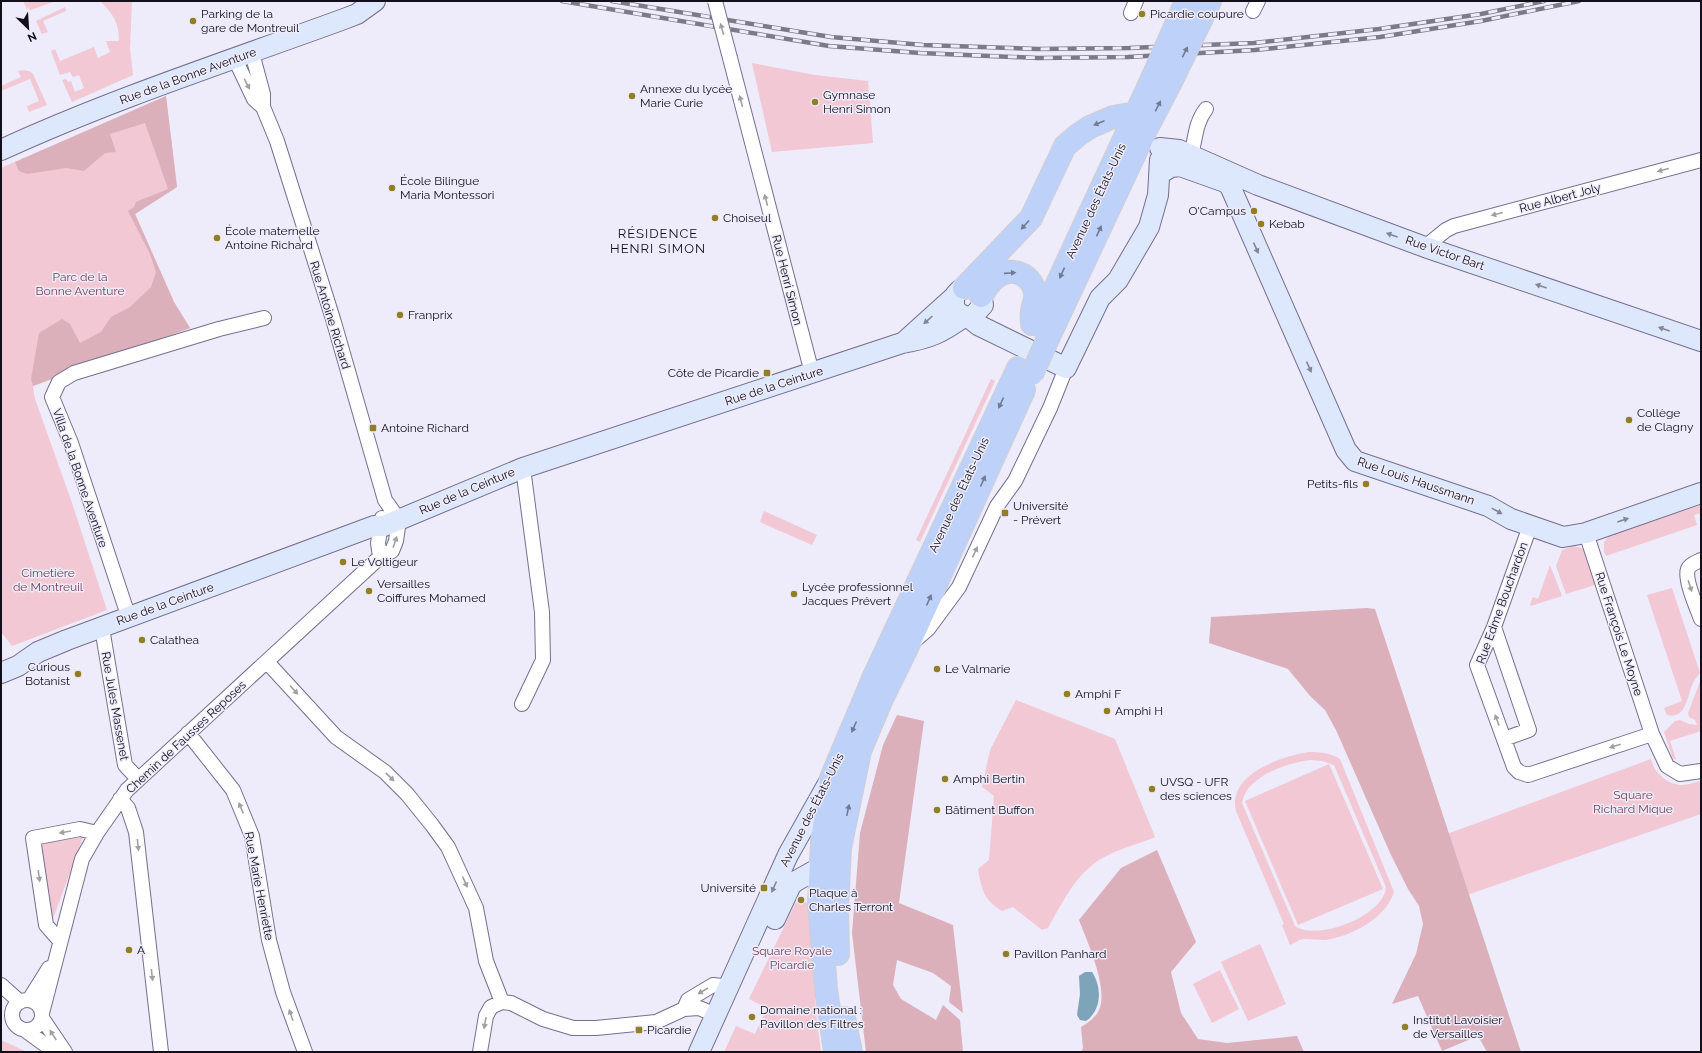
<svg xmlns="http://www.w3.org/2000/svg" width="1702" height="1053" font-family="Raleway,sans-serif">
	<rect width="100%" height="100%" fill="#eeebfa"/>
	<path fill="#f1c8d3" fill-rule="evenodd" d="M23 1H56L28 11Z
		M100 1H132L130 48 133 75 72 102 62 80 66 79 68 82 71 81 75 92 84 88 79 75 73 77 70 72 60 75 51 51 55 49 60 61 94 47 98 58 110 52 106 41H119C119 23 113 13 100 1Z
		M65 7 66 11 43 21 48 32 42 34 36 21Z
		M752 63 815 75 868 81 873 143 772 152Z
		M24 70 31 72 33 74 47 105 29 112 27 106 39 101 30 79 1 91V86L21 77 18 71Z
		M166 96 177 187 135 214 174 302 190 328 33 386 35 399 71 500 107 610 12 646 1 632V168Z
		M991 379 995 381 920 542 916 540Z
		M1701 505V513L1694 515 1697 525 1606 556 1604 552V542L1610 535Z
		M764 511 817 535 812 545 760 522Z
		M1574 546 1584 549 1595 585 1566 594 1556 566 1562 550Z
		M1550 565 1562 596 1531 606 1530 604 1533 597 1538 599Z
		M1672 588 1700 673C1698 675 1696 678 1694 681 1687 693 1688 720 1667 715L1664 708 1682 701 1647 595Z
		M1701 679V731L1670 741 1676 759H1673L1664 732 1675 721 1680 720 1689 724 1697 725 1695 720 1689 717 1688 713Z
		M1016 700 1115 739 1155 837C1134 846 1108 851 1090 867 1071 883 1060 907 1048 928L1042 930 1013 907 1002 911C983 899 982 890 978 869L989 860 994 796 982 787 990 750Z
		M1309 752C1320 752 1331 753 1340 759L1394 892C1386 918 1352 936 1326 940 1319 940 1311 939 1304 939 1300 939 1294 943 1290 945L1282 925 1284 924 1236 811C1227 775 1281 756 1309 752ZM1310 760 1322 761 1334 765 1386 887C1385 915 1318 942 1295 926L1242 803C1246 776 1287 763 1310 760Z
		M1651 759C1654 773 1668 785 1682 785 1688 785 1695 782 1701 781V814L1467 895 1447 834Z
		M1329 764 1383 889 1298 925 1245 801Z
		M83 837 51 924 39 843Z
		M803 899 809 906 816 1012 821 1052H724L736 1026 755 1034 767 1008 749 999 795 904Z
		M1260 944 1286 1004 1248 1021 1221 962Z
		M1220 970 1239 1009 1212 1023 1193 984Z
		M1 1040 27 1052H1Z"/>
	<path fill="#dbb0bb" d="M166 96 177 187 135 214 174 302 190 328 33 386 31 379 39 333 62 319 70 324 80 343 101 332 111 317 130 307 151 287 156 272 150 254 128 211 134 207 136 202 168 189 145 123 110 134 116 152 105 153 84 171 66 168 27 174 19 171 15 162Z
		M1367 608 1375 609 1521 1052H1487L1478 1036 1442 1051 1418 996 1392 1004 1416 954 1423 924 1419 906 1408 889 1391 855 1336 730 1325 710 1310 696 1288 669 1209 643 1211 617Z
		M897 715 924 721 899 903 953 925 963 1013 949 1002 951 986 933 973 897 960 893 985 901 999 936 1020 943 1005 960 1020 963 1052H866L852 933 860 833 883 745Z
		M1157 850 1196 942 1171 972 1181 1013 1198 1039 1227 1043 1297 1036 1304 1052H1081L1083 1048 1081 1027C1088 1023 1096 1017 1099 1010 1109 989 1087 941 1079 920L1121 868Z"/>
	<path fill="#7da4b8" d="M1085 972H1092C1102 987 1102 1010 1086 1021L1080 1020 1077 1015 1080 994 1079 976Z"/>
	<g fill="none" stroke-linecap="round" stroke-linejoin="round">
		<defs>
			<path id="street" d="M1253 11 1258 1
				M1131 13 1136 1
				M730 58 812 373
				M235 59 254 99 263 107
				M1188 164C1196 145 1193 126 1206 109
				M1425 247 1446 230 1454 226 1701 160
				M1530 526 1494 627 1477 665 1514 767 1519 772 1528 775 1652 734
				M1586 533 1652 734 1667 766 1680 774 1701 771
				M380 557 378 543 382 518
				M1701 560C1697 562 1690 564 1688 569 1684 579 1697 608 1701 619
				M129 618 71 443 52 397 59 382 74 373 219 329 264 318
				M1494 627 1529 730 1504 739
				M102 628 125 765 138 779
				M913 642 928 629 959 587 997 506 1015 481 1050 408 1066 368
				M267 662 336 737 385 772 407 794 432 825 448 847 476 908 486 961 502 1002
				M522 704 543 660 542 612 523 468
				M188 733 233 790 252 836 269 940 283 992 305 1052
				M120 799 128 808 136 832 161 1052
				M60 941 46 925 33 838 80 829 97 833
				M1 985 20 1002
				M12 1015a15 15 0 1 1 30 0a15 15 0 1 1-30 0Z
				M29 1000 49 968
				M684 1009 688 1000 713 985 730 987
				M42 1013 82 859 97 833 127 790 380 557 392 551 396 541 399 520 385 500 333 319 277 141 263 107V94L252 53
				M42 1018 65 1052
				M25 1030 55 1052
				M480 1052 486 1016 491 1007 502 1002 511 1003 543 1019 573 1028H596L656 1022 684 1009 699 1008 716 1015"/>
			<path id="secondary" d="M1160 148 1179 150 1258 185 1425 247 1701 341
				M1 150C112 99 229 61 344 19L357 14 375 1
				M1161 173 1171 167 1180 166 1225 182 1230 186 1346 450 1355 461 1488 506 1511 519 1563 537 1586 533 1701 493
				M968 317 978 325 1066 368 1100 298 1118 280 1149 227 1158 195 1160 160
				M903 343 954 297C965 280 981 287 983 305L974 315C965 318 959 315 954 307V297
				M1 673 18 666 38 652 67 640 374 526H384L523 468 902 343C931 338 941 333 965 316
				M775 919 791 885 796 881 821 867 830 858
				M699 1052 788 855 829 782"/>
			<path id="primary" d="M1201 20 1210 1
				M1177 22 1186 1
				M964 288 1031 218 1065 146 1078 135 1090 127 1113 117 1136 113
				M981 296C987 288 991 279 1000 275 1015 266 1033 277 1035 293 1036 299 1033 305 1032 311 1031 315 1032 320 1032 324
				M1038 325 1149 85
				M1046 343 1147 128 1170 84
				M838 954 837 909 840 848 860 751 881 701 907 648 1024 390
				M844 1018 851 1052
				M835 1052 826 989 819 903 822 842 831 778 875 674 1018 368"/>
		</defs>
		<use href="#street" stroke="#766f8e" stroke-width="16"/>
		<use href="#secondary" stroke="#766f8e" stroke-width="22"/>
		<use href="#primary" stroke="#d0cfd1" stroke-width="24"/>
		<use href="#street" stroke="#fff" stroke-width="14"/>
		<use href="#secondary" stroke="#dee8fc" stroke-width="20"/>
		<use href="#primary" stroke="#bed1f9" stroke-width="22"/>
		<defs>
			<path id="rail" d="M562 1 829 46 920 53 1038 58 1128 57 1255 50 1380 37 1481 21 1579 1
				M612 1 831 37 923 45 1038 49 1129 48 1254 43 1379 29 1481 14 1544 1"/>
		</defs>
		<use href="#rail" stroke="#7d7a88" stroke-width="4.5"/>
		<use href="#rail" stroke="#eeebfa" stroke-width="3" stroke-dasharray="9" stroke-linecap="butt"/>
		<defs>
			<path id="street-bridge" d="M715 1 730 58"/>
			<path id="primary-bridge" d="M1170 84 1201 20
				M1149 85 1177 22
				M1032 374 1046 343"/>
		</defs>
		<use href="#street-bridge" stroke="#766f8e" stroke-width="16" stroke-linecap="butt"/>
		<use href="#primary-bridge" stroke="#d0cfd1" stroke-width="24" stroke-linecap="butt"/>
		<use href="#street-bridge" stroke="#fff" stroke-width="14"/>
		<use href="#primary-bridge" stroke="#bed1f9" stroke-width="22"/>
	</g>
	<defs><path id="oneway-solid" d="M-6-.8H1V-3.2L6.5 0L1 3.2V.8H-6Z"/></defs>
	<g fill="#a09fa4">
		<use href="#oneway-solid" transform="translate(722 29) rotate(-105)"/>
		<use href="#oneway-solid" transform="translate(247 84) rotate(62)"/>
		<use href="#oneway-solid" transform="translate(741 101) rotate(-104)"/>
		<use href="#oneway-solid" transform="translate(1663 170) rotate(165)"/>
		<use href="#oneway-solid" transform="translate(766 200) rotate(-105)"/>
		<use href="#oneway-solid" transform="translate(1497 214) rotate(165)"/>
		<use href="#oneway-solid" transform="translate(395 542) rotate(-71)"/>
		<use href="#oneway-solid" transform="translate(975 552) rotate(-65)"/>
		<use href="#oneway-solid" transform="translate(1690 586) rotate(72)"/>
		<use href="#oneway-solid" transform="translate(294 690) rotate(48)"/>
		<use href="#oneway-solid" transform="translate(1497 720) rotate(-110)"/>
		<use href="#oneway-solid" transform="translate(1615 746) rotate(162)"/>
		<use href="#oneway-solid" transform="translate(390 777) rotate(44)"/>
		<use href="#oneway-solid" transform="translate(241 808) rotate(-112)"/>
		<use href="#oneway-solid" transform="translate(65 832) rotate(170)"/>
		<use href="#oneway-solid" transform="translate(138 845) rotate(84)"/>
		<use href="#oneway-solid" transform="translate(39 876) rotate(82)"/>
		<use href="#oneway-solid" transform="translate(465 882) rotate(67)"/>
		<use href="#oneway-solid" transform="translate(152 975) rotate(84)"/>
		<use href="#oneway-solid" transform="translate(703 991) rotate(149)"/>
		<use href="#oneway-solid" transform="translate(291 1015) rotate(-109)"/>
		<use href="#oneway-solid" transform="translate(485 1023) rotate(100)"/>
		<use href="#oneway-solid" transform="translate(53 1035) rotate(-123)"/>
	</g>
	<g fill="#717a95">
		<use href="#oneway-solid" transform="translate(1185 52) rotate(-64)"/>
		<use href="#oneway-solid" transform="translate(1158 106) rotate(-63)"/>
		<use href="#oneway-solid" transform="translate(1099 123) rotate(157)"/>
		<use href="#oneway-solid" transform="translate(1025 225) rotate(132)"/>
		<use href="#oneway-solid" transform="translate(1099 231) rotate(-65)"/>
		<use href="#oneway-solid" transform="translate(1010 273) rotate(-4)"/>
		<use href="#oneway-solid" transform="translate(1062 273) rotate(115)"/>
		<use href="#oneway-solid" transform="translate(1001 403) rotate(115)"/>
		<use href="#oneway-solid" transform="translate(983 481) rotate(-66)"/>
		<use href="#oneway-solid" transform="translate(929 600) rotate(-66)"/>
		<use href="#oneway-solid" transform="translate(854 727) rotate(114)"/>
		<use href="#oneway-solid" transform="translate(848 810) rotate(-78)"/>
	</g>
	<g fill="#828697">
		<use href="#oneway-solid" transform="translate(1392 235) rotate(-160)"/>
		<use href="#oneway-solid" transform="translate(1256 248) rotate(66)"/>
		<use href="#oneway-solid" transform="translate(1541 286) rotate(-161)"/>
		<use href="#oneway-solid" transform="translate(928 320) rotate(138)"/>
		<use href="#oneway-solid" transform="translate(1664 329) rotate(-161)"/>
		<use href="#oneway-solid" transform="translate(1309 367) rotate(66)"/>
		<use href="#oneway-solid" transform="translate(1497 511) rotate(29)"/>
		<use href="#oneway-solid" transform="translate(1623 520) rotate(-19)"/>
		<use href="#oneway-solid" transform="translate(774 887) rotate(114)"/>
	</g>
	<g fill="#927e25" stroke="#eeebfa" stroke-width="1.5">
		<circle cx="1142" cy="14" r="4"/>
		<circle cx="193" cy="21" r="4"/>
		<circle cx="632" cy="96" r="4"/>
		<circle cx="815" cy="102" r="4"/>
		<circle cx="392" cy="188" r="4"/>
		<circle cx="1254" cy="211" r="4"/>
		<circle cx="715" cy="218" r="4"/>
		<circle cx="1261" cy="224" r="4"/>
		<circle cx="217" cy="238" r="4"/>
		<circle cx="400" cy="315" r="4"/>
		<rect x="763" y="369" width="8" height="8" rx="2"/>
		<circle cx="1629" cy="420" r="4"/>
		<rect x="369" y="424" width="8" height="8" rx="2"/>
		<circle cx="1366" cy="484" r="4"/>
		<rect x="1001" y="509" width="8" height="8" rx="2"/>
		<circle cx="343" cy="562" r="4"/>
		<circle cx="369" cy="591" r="4"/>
		<circle cx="794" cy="594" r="4"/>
		<circle cx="142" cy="640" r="4"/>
		<circle cx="937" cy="669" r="4"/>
		<circle cx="78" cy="674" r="4"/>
		<circle cx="1067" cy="694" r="4"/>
		<circle cx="1107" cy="711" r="4"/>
		<circle cx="945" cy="779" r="4"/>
		<circle cx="1152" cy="789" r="4"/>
		<circle cx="937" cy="810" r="4"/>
		<rect x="760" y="884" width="8" height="8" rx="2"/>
		<circle cx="801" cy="900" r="4"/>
		<circle cx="129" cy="950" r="4"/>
		<circle cx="1006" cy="954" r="4"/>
		<circle cx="752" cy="1017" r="4"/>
		<circle cx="1405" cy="1027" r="4"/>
		<rect x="635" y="1026" width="8" height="8" rx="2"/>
	</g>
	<g text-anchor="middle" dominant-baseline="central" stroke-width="3" stroke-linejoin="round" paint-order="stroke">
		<g font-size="12" fill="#120f1b" stroke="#eeebfa" text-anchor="start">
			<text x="201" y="14">Parking de la<tspan x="201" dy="14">gare de Montreuil</tspan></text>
			<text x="1150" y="14">Picardie coupure</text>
			<text x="640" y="89">Annexe du lycée<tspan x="640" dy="14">Marie Curie</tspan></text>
			<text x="823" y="95">Gymnase<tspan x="823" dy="14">Henri Simon</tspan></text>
			<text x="400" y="181">École Bilingue<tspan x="400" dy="14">Maria Montessori</tspan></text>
			<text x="1246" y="211" text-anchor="end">O'Campus</text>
			<text x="723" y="218">Choiseul</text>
			<text x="1269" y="224">Kebab</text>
			<text x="225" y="231">École maternelle<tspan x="225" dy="14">Antoine Richard</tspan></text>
			<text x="408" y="315">Franprix</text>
			<text x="759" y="373" text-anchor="end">Côte de Picardie</text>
			<text x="1637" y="413">Collège<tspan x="1637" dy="14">de Clagny</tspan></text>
			<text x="381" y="428">Antoine Richard</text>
			<text x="1358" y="484" text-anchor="end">Petits-fils</text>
			<text x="1013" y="506">Université<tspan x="1013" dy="14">- Prévert</tspan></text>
			<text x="351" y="562">Le Voltigeur</text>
			<text x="377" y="584">Versailles<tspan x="377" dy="14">Coiffures Mohamed</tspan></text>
			<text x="802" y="587">Lycée professionnel<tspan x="802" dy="14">Jacques Prévert</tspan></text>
			<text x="150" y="640">Calathea</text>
			<text x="70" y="667" text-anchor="end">Curious<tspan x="70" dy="14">Botanist</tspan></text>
			<text x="945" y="669">Le Valmarie</text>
			<text x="1075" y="694">Amphi F</text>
			<text x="1115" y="711">Amphi H</text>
			<text x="953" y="779">Amphi Bertin</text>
			<text x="1160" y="782">UVSQ - UFR<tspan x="1160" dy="14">des sciences</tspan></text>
			<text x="945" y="810">Bâtiment Buffon</text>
			<text x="756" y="888" text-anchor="end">Université</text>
			<text x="809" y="893">Plaque à<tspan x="809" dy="14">Charles Terront</tspan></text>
			<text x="137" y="950">A</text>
			<text x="1014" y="954">Pavillon Panhard</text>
			<text x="760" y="1010">Domaine national :<tspan x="760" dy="14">Pavillon des Filtres</tspan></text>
			<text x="1413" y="1020">Institut Lavoisier<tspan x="1413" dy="14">de Versailles</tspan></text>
			<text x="647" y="1030">Picardie</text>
		</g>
		<g font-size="12" fill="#120f1b" stroke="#eeebfa">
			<text transform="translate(188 76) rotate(-20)">Rue de la Bonne Aventure</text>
			<text transform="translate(1560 198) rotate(-15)">Rue Albert Joly</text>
			<text transform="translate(1096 201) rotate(-65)">Avenue des États-Unis</text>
			<text transform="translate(1445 253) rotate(19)">Rue Victor Bart</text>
			<text transform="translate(787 280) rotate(76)">Rue Henri Simon</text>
			<text transform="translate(330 315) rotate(73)">Rue Antoine Richard</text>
			<text transform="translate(774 386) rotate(-18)">Rue de la Ceinture</text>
			<text transform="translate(80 478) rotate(71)">Villa de la Bonne Aventure</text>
			<text transform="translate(1416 481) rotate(19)">Rue Louis Haussmann</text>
			<text transform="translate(467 491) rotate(-23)">Rue de la Ceinture</text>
			<text transform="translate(959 495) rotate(-65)">Avenue des États-Unis</text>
			<text transform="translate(1502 603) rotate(-70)">Rue Edme Bouchardon</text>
			<text transform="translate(165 604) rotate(-20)">Rue de la Ceinture</text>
			<text transform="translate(1619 634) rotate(72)">Rue François Le Moyne</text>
			<text transform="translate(115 706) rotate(80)">Rue Jules Massenet</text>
			<text transform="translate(186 737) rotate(-43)">Chemin de Fausses Reposes</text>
			<text transform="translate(812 810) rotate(-63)">Avenue des États-Unis</text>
			<text transform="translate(259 886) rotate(79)">Rue Marie Henriette</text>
		</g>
		<g font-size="12" fill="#7a4153" stroke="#eeebfa">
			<text x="80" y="277">Parc de la<tspan x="80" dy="14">Bonne Aventure</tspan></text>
			<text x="48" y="573">Cimetière<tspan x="48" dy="14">de Montreuil</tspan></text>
			<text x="1633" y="795">Square<tspan x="1633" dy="14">Richard Mique</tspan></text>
			<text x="792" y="951">Square Royale<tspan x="792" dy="14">Picardie</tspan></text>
		</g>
		<g font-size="13" letter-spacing="1" fill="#120f1b" stroke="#eeebfa">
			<text x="658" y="233">RÉSIDENCE<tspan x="658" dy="15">HENRI SIMON</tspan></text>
		</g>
	</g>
	<rect width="1702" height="1053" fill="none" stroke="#120f1b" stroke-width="4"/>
	<g transform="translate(28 28) rotate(155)" stroke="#eeebfa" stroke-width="3" paint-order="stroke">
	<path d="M0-3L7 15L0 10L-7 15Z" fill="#120f1b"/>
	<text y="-6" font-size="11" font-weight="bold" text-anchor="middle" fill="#120f1b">N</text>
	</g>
</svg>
